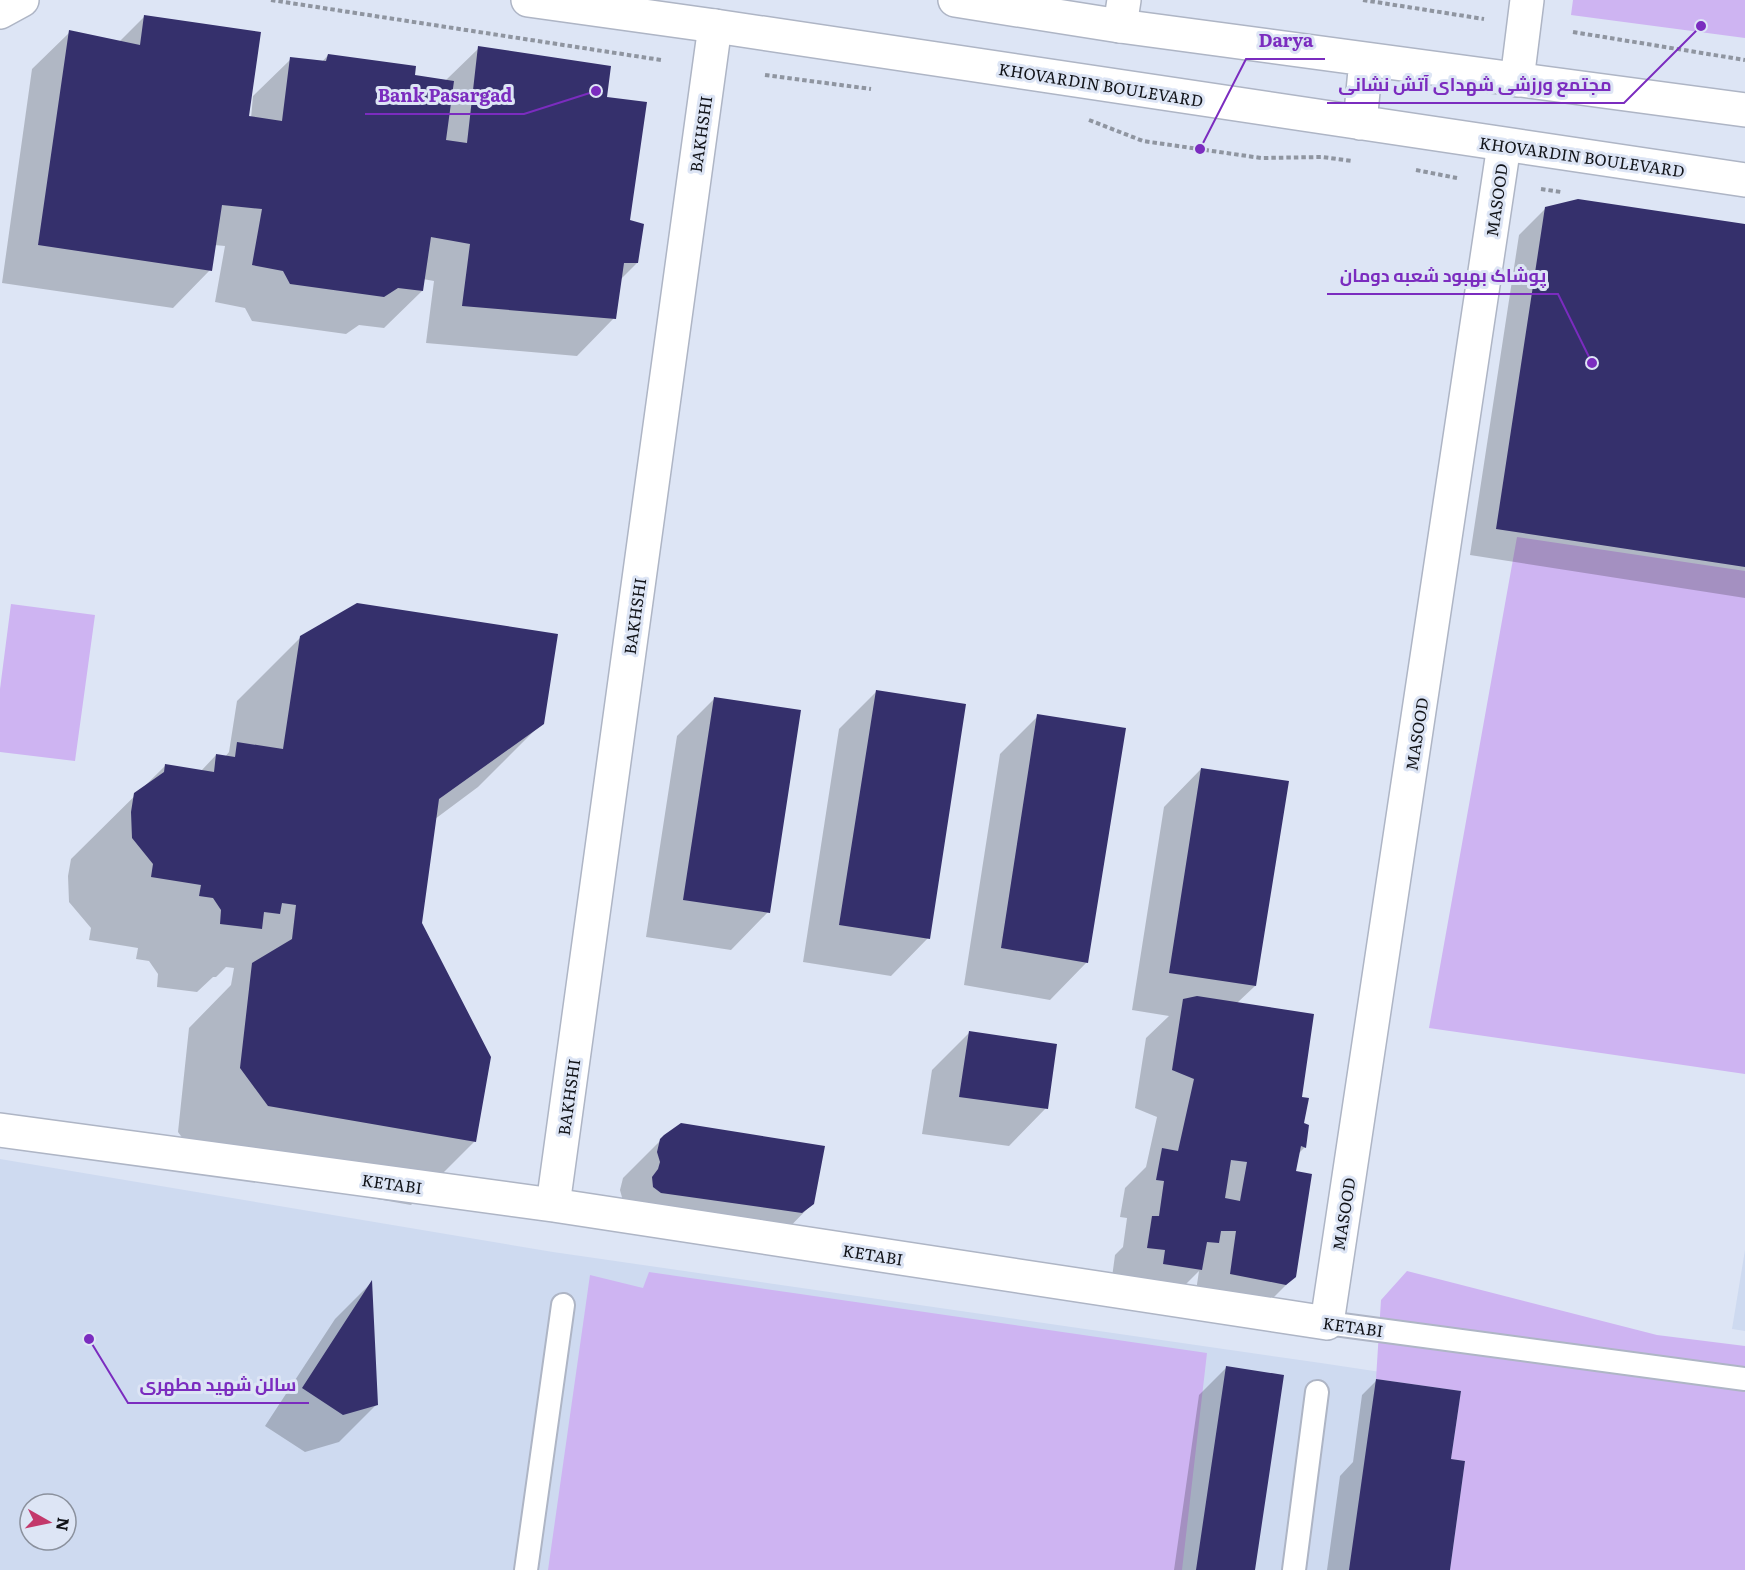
<svg xmlns="http://www.w3.org/2000/svg" width="1745" height="1570" font-family="Literata,Cairo,serif">
	<rect width="100%" height="100%" fill="#dde5f5"/>
	<path fill="#cedaf0" fill-rule="evenodd" d="M0 1159 553 1252 1321 1363 1745 1427V1570H0ZM30 1504H66V1540H30Z
		M1745 1250V1331L1732 1329Z"/>
	<path fill="#ceb4f2" d="M1573 0H1745V38L1571 15Z
		M1517 537 1745 571V1074L1429 1028Z
		M11 604 95 615 75 761 0 752V689Z
		M1407 1271 1657 1335 1745 1346V1570H1450L1465 1461 1451 1459 1461 1391 1376 1379 1381 1300Z
		M649 1272 1207 1353 1182 1570H548L590 1275 643 1288Z"/>
	<path fill="#0003" d="M144 17 247 117 251 118 253 96 291 59 322 62 328 55 414 77 445 81 479 48 606 98 637 263 620 280 614 318 577 356 426 343 434 281 423 279 422 291 384 328 359 325 346 334 252 321 245 308 215 302 225 246 214 245 210 270 173 308 2 283 32 69 70 32 119 42Z
		M1546 208 1745 226V598L1470 555 1519 235Z
		M301 637 542 723 478 787 435 819 420 923 475 1141 411 1205 205 1169 178 1132 189 1028 231 985 234 968 226 967 216 977H213L197 992 157 987 158 974 149 961 136 959 138 948 89 940 91 928 69 902 68 876 71 859 165 766 201 771 216 755 225 757 229 752 237 701Z
		M876 692 928 938 891 976 803 962 839 729Z
		M714 699 768 912 731 950 646 937 677 736Z
		M1038 716 1087 962 1050 1000 964 985 1000 754Z
		M1201 769 1255 986 1237 1003 1301 1098 1305 1147 1298 1154 1295 1172 1294 1277 1256 1315 1193 1311 1199 1271 1163 1307 1111 1285 1115 1255 1123 1247 1127 1218 1120 1217 1125 1188 1146 1167 1157 1117 1135 1108 1146 1038 1169 1016 1132 1010 1164 807Z
		M969 1033 1046 1108 1009 1146 922 1134 932 1070Z
		M665 1136 813 1203 775 1242 623 1201 620 1190 623 1178Z
		M371 1283 376 1405 339 1442 305 1452 265 1426 335 1319Z
		M1226 1368 1253 1570H1174L1199 1395Z
		M1376 1381 1449 1460V1570H1327L1340 1476 1353 1462 1362 1395Z"/>
	<path fill="#35306c" fill-rule="evenodd" d="M144 15 261 32 249 116 282 121 290 57 326 61 328 54 416 66 415 75 454 81 446 140 467 143 478 46 611 66 607 97 647 102 630 220 644 224 638 263H624L616 319 462 306 470 244 431 237 423 291 398 288 384 297 290 284 283 271 252 265 262 209 222 205 212 271 38 245 69 30 140 45Z
		M1578 199 1745 224V567L1496 529 1545 207Z
		M357 603 558 634 544 724 439 799 422 923 491 1057 476 1142 268 1106 240 1068 252 963 292 939 296 905 282 903 280 914 264 912 262 929 220 924 221 910 213 898 199 896 201 885 151 877 153 864 132 838 131 812 134 793 164 772 165 764 214 772 216 754 235 757 237 742 283 749 300 636Z
		M876 690 966 704 930 939 839 925Z
		M714 697 801 710 770 913 683 900Z
		M1037 714 1126 728 1088 963 1001 948Z
		M1201 768 1289 781 1256 986 1169 973Z
		M1197 996 1314 1014 1302 1097 1309 1098 1304 1123 1309 1125 1306 1148 1301 1146 1296 1171 1312 1174 1296 1277 1286 1285 1230 1274 1236 1231H1221L1219 1243 1207 1242 1202 1270 1163 1264 1165 1250 1147 1248 1152 1216H1159L1164 1181 1156 1180 1162 1148 1178 1151 1194 1079 1172 1070 1183 999ZM1231 1160 1247 1162 1240 1201 1225 1198Z
		M969 1031 1057 1044 1048 1109 959 1097Z
		M681 1123 825 1146 814 1204 802 1213 661 1193 653 1187 652 1177 658 1169 660 1162 657 1152 660 1139 664 1135Z
		M372 1280 378 1405 343 1415 302 1388Z
		M1226 1366 1284 1375 1255 1570H1196Z
		M1376 1379 1461 1391 1451 1459 1465 1461 1450 1570H1349Z"/>
	<g fill="none" stroke-linecap="round" stroke-linejoin="round">
		<defs>
			<path id="lane" d="M1327 1323 1745 1379
				M526 1570 563 1305
				M1294 1570 1317 1392"/>
			<path id="street" d="M1120 26 1124 0
				M1517 80 1527 0
				M0 1130 553 1205 1327 1323 1504 145
				M553 1205 715 26"/>
			<path id="secondary" d="M528 0 715 26 1745 180
				M955 0 1120 26 1745 110
				M0 12 22 0
				M1360 123 1366 60"/>
		</defs>
		<use href="#lane" stroke="#aeb5c5" stroke-width="26"/>
		<use href="#street" stroke="#aeb5c5" stroke-width="36"/>
		<use href="#secondary" stroke="#aeb5c5" stroke-width="36"/>
		<path stroke="#8f95a0" stroke-width="4" stroke-dasharray="4.5 3" stroke-linecap="butt" d="M271 0 661 60
			M1363 0 1484 19
			M1573 32 1745 60
			M765 75 871 89
			M1089 120 1143 141 1261 158 1322 157 1352 161
			M1416 170 1457 178
			M1541 189 1561 192"/>
		<use href="#lane" stroke="#fff" stroke-width="22"/>
		<use href="#street" stroke="#fff" stroke-width="33"/>
		<use href="#secondary" stroke="#fff" stroke-width="33"/>
	</g>
	<g text-anchor="middle" dominant-baseline="central" stroke-width="6" stroke-linejoin="round" paint-order="stroke">
		<g font-size="16" fill="#111318" stroke="#dde5f5">
			<text transform="translate(1101 84) rotate(9)">KHOVARDIN BOULEVARD</text>
			<text transform="translate(700 134) rotate(-82)">BAKHSHI</text>
			<text transform="translate(1582 156) rotate(8)">KHOVARDIN BOULEVARD</text>
			<text transform="translate(1496 200) rotate(-82)">MASOOD</text>
			<text transform="translate(634 616) rotate(-82)">BAKHSHI</text>
			<text transform="translate(1416 734) rotate(-81)">MASOOD</text>
			<text transform="translate(568 1097) rotate(-82)">BAKHSHI</text>
			<text transform="translate(392 1183) rotate(8)">KETABI</text>
			<text transform="translate(1343 1214) rotate(-81)">MASOOD</text>
			<text transform="translate(873 1254) rotate(9)">KETABI</text>
			<text transform="translate(1353 1326) rotate(8)">KETABI</text>
		</g>
	</g>
	<path fill="none" stroke="#7b2cbf" stroke-width="2" d="M1200 149L1246 59H1325M1701 26L1624 103H1327M596 91L524 114H365M1592 363L1558 294H1327M89 1339L128 1403H309"/>
	<g fill="#7b2cbf" stroke="#dde5f5" stroke-width="2">
		<circle cx="1200" cy="149" r="6"/>
		<circle cx="1701" cy="26" r="6"/>
		<circle cx="596" cy="91" r="6"/>
		<circle cx="1592" cy="363" r="6"/>
		<circle cx="89" cy="1339" r="6"/>
	</g>
	<g font-size="18" text-anchor="middle" font-weight="bold" fill="#7b2cbf" stroke="#dde5f5" stroke-width="6" stroke-linejoin="round" paint-order="stroke">
		<text x="1286" y="47">Darya</text>
		<text x="1475" y="91">مجتمع ورزشی شهدای آتش نشانی</text>
		<text x="445" y="102">Bank Pasargad</text>
		<text x="1443" y="282">پوشاک بهبود شعبه دومان</text>
		<text x="218" y="1391">سالن شهید مطهری</text>
	</g>
	<g transform="translate(48 1522) rotate(99)"><circle r="28" fill="#dde5f5" stroke="#8b919d" stroke-width="1.5"/>
	<path d="M0-4.5L10 22L0 15L-10 22Z" fill="#c3386b"/>
	<text y="-9" font-size="16" font-weight="bold" text-anchor="middle" fill="#111318">N</text>
	</g>
</svg>
